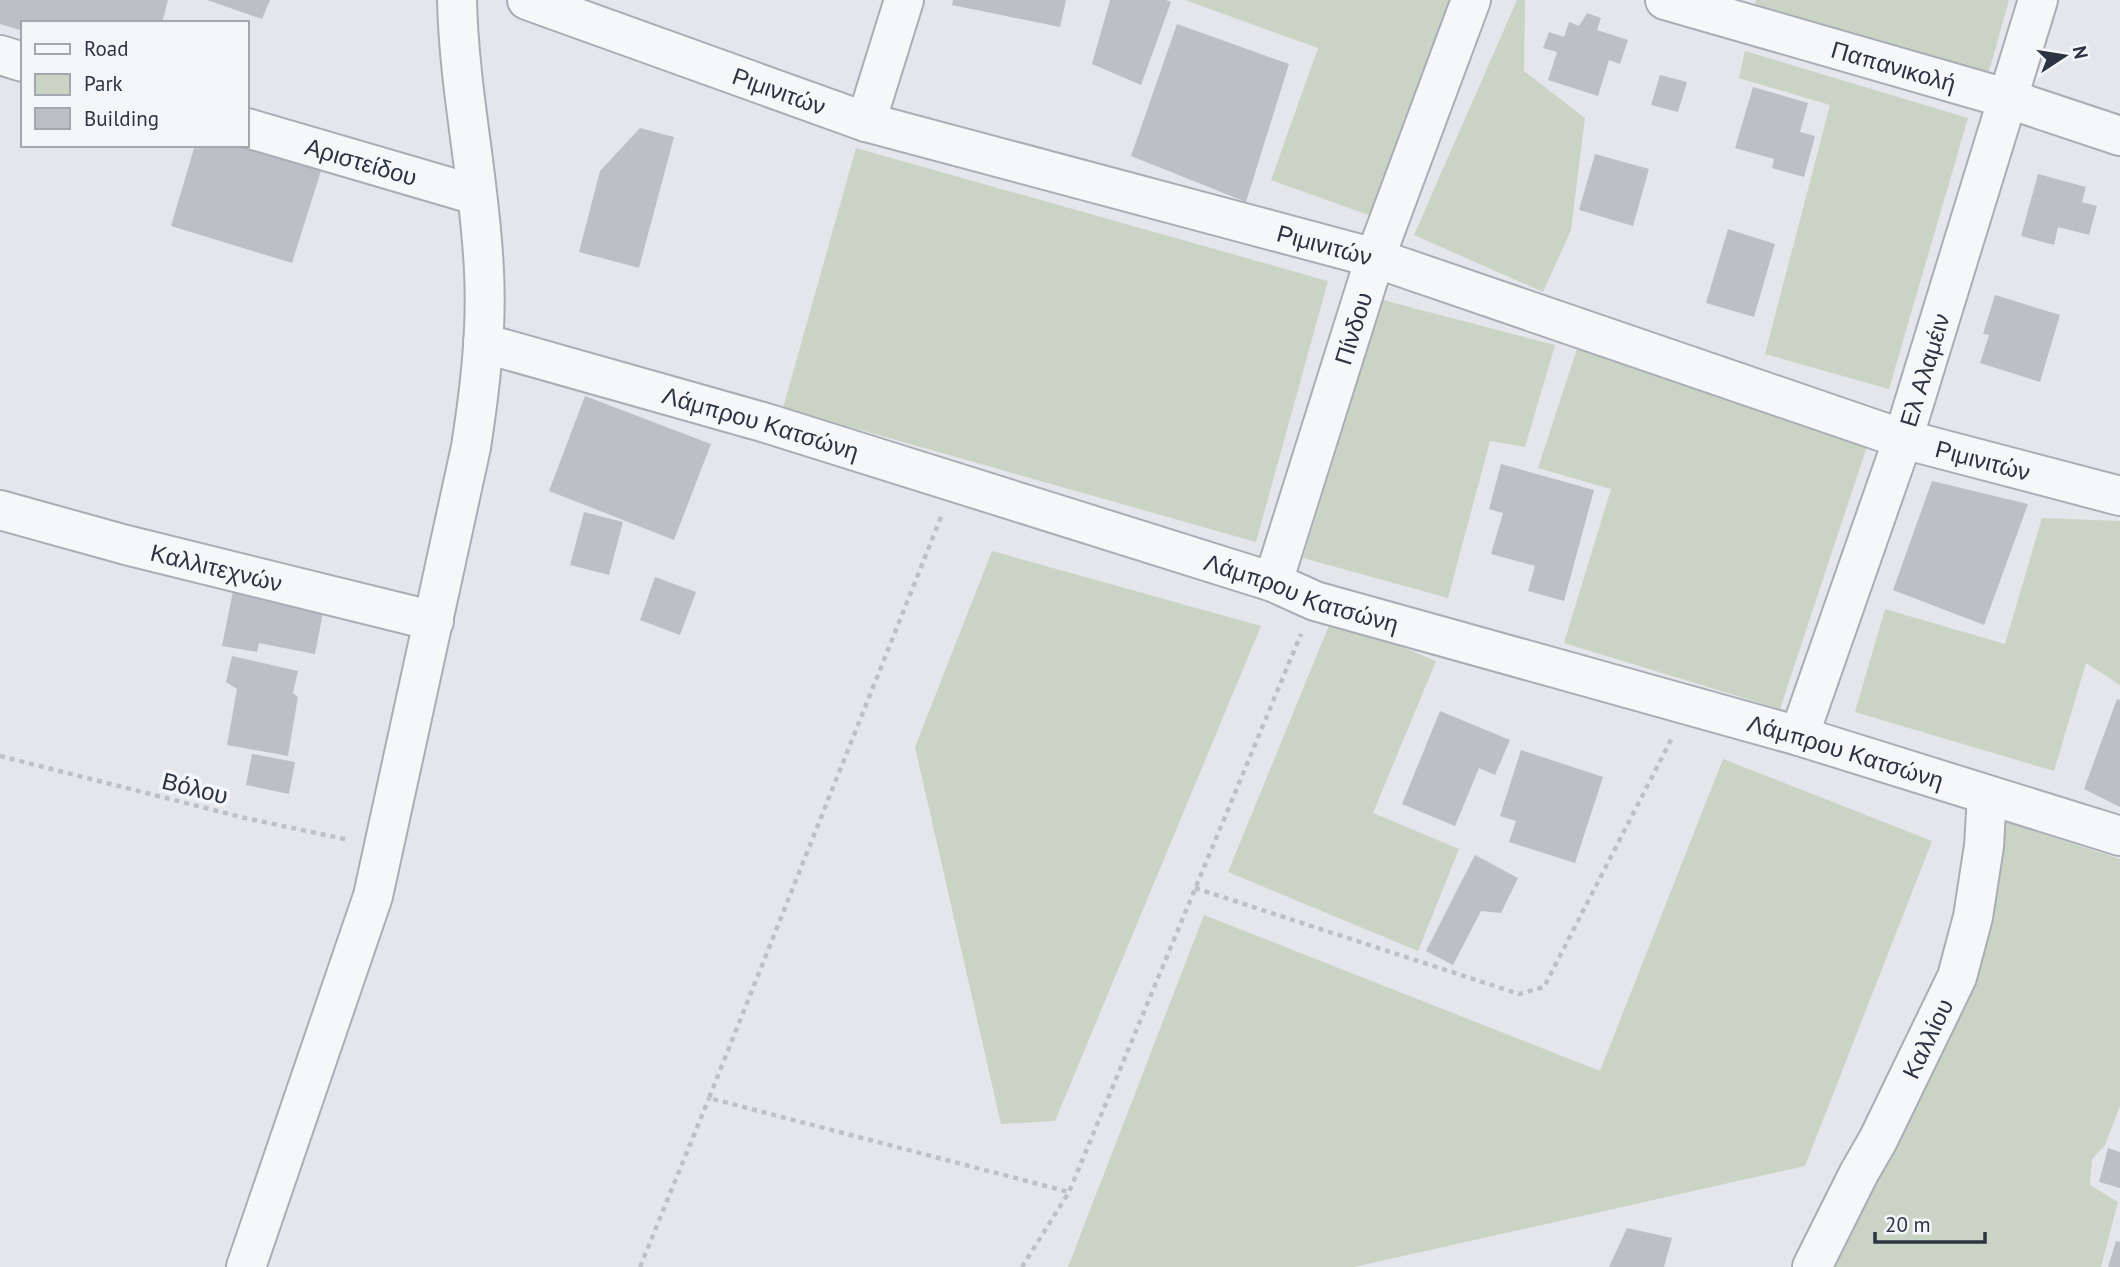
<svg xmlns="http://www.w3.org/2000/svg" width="2120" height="1267" font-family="'PT Sans',sans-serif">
	<rect width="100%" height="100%" fill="#e4e6eb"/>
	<path fill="#c9d4c5" d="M1185 0H1452L1374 217 1271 180 1318 48Z
		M1517 0H1525L1524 71 1585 118 1571 230 1543 292 1414 235Z
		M1756 0H2009L1988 75 1754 8Z
		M1745 51 1968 118 1889 389 1765 354 1830 105 1739 78Z
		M856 148 1328 281 1256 542 783 408Z
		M1383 300 1555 345 1525 447 1490 441 1448 598 1303 558Z
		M1578 346 1868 443 1780 709 1564 643 1611 489 1538 468Z
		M2042 518 2120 521V685L2086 663 2054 771 1855 712 1885 609 2005 644Z
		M992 551 1261 626 1055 1121 1001 1124 915 747Z
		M1332 618 1436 661 1373 813 1459 849 1418 951 1228 872Z
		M1723 759 1932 841 1805 1166 1354 1267H1068L1204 915 1600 1071Z
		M1998 819 2120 859V1106L2105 1145 2092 1159 2090 1185 2118 1202 2101 1267H1825Z"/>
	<path fill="#bbc0c7" d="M0 0H168L162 23H23V31L0 24Z
		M207 0H270L262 19Z
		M953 0H1066L1060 27 952 5Z
		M1110 0H1166L1171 2 1141 85 1092 64Z
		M1587 13 1601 18 1597 30 1628 40 1620 64 1609 60 1598 96 1548 80 1557 52 1543 48 1549 32 1564 37 1569 22 1579 26Z
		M1177 24 1289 64 1246 202 1131 156Z
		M1660 75 1687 82 1678 112 1651 105Z
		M1753 87 1808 103 1800 132 1815 136 1804 177 1772 168 1774 159 1735 148Z
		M640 128 674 137 639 268 579 252 600 171Z
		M195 145H247L326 155 292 263 171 226Z
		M1595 154 1649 169 1633 226 1579 210Z
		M2038 174 2086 187 2082 202 2097 206 2089 235 2058 227 2054 245 2021 236Z
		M1728 229 1775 244 1754 317 1706 303Z
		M1995 295 2060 315 2040 382 1980 363 1989 335 1983 334Z
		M585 396 711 444 674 540 549 491Z
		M1501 464 1594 490 1564 601 1528 591 1535 566 1491 554 1503 513 1489 509Z
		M1932 481 2028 504 1984 625 1893 590Z
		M584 512 623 522 609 575 570 565Z
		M655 577 696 592 680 635 640 620Z
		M235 581 324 607 315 654 259 643 257 652 222 646Z
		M232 656 298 671 293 693 298 697 288 756 227 745 237 689 226 682Z
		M2117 699 2120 700V807L2084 789Z
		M1440 711 1510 740 1495 775 1479 768 1455 826 1402 804Z
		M1521 750 1603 777 1575 863 1509 842 1516 821 1500 816Z
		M252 754 295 762 289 794 246 785Z
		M1475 855 1518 878 1501 913 1481 911 1453 965 1426 951Z
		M2108 1148 2120 1152V1188L2099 1182Z
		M1627 1228 1672 1238 1664 1267H1609Z
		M2116 1241 2120 1242V1267H2108Z"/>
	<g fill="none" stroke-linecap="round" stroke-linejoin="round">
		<defs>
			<g id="minor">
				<path id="s1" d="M527 0 866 122 1375 258 1903 439 2120 496"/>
				<path id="s2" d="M1665 0 2009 99 2120 136"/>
				<path d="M0 55 23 62"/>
				<path d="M866 122 904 0"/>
				<path id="s3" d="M247 128 476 195"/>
				<path id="s4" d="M483 343 766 423 1273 582 1315 601 1799 736 2120 836"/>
				<path id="s5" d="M0 510 126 545 434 621"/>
				<path id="s6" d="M1273 582 1375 258 1471 0"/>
				<path id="s7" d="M1799 736 1903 439 2038 0"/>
				<path d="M246 1267 373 896 471 447C480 389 487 330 484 271 480 180 459 91 457 0"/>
				<path id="s8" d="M1812 1267 1859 1173 1878 1140 1957 977 1973 917 1984 846 1987 795"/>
			</g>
		</defs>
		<use href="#minor" stroke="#a9adb5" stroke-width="42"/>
		<path stroke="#bdc0c6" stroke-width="4.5" stroke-dasharray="5 5" stroke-linecap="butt" d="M941 517 709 1098 1069 1192
			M0 756 245 818 349 840
			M1195 888 1519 994 1544 987 1672 738
			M640 1267 709 1098
			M1022 1267 1069 1192 1301 634"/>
		<use href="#minor" stroke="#f6f7f9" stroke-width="38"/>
	</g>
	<g text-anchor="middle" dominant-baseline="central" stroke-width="7" stroke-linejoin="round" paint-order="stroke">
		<g font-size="24" fill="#2c3442" stroke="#f3f5f8">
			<text stroke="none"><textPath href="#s2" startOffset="238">Παπανικολή</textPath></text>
			<text stroke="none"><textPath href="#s1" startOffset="268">Ριμινιτών</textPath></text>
			<text stroke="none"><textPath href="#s3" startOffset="119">Αριστείδου</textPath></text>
			<text stroke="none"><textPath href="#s1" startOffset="835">Ριμινιτών</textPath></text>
			<text stroke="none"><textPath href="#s6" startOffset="266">Πίνδου</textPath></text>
			<text stroke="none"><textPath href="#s7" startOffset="387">Ελ Αλαμέιν</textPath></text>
			<text stroke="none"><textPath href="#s4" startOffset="289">Λάμπρου Κατσώνη</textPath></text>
			<text stroke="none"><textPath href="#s1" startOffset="1528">Ριμινιτών</textPath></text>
			<text stroke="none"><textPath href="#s5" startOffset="224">Καλλιτεχνών</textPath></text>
			<text stroke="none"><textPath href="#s4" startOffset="856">Λάμπρου Κατσώνη</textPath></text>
			<text stroke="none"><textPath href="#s4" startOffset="1423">Λάμπρου Κατσώνη</textPath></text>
			<text transform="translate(195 788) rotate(14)">Βόλου</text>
			<text stroke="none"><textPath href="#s8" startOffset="256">Καλλίου</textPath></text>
		</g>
	</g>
	<rect x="21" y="21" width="228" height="126" fill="#f3f5f8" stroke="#a3a8af" stroke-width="2"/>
	<rect x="35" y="44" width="35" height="10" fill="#f6f7f9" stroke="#a3a8af" stroke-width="2"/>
	<text x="84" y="56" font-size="21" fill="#2c3442">Road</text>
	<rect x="35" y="74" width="35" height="21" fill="#c9d4c5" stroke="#a3a8af" stroke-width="2"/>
	<text x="84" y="91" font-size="21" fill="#2c3442">Park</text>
	<rect x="35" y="108" width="35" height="21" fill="#bbc0c7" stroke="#a3a8af" stroke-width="2"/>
	<text x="84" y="126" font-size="21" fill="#2c3442">Building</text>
	<g transform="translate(2064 56) rotate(78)" stroke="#f3f5f8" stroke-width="5" paint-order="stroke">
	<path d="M0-5L12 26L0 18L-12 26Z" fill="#2c3442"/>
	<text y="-10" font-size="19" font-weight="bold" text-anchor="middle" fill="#2c3442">N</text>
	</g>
	<path d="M1875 1232v10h110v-10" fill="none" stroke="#2c3442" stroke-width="3.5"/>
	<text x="1885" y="1232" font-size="21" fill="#2c3442" stroke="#f3f5f8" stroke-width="5" paint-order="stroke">20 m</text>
</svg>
